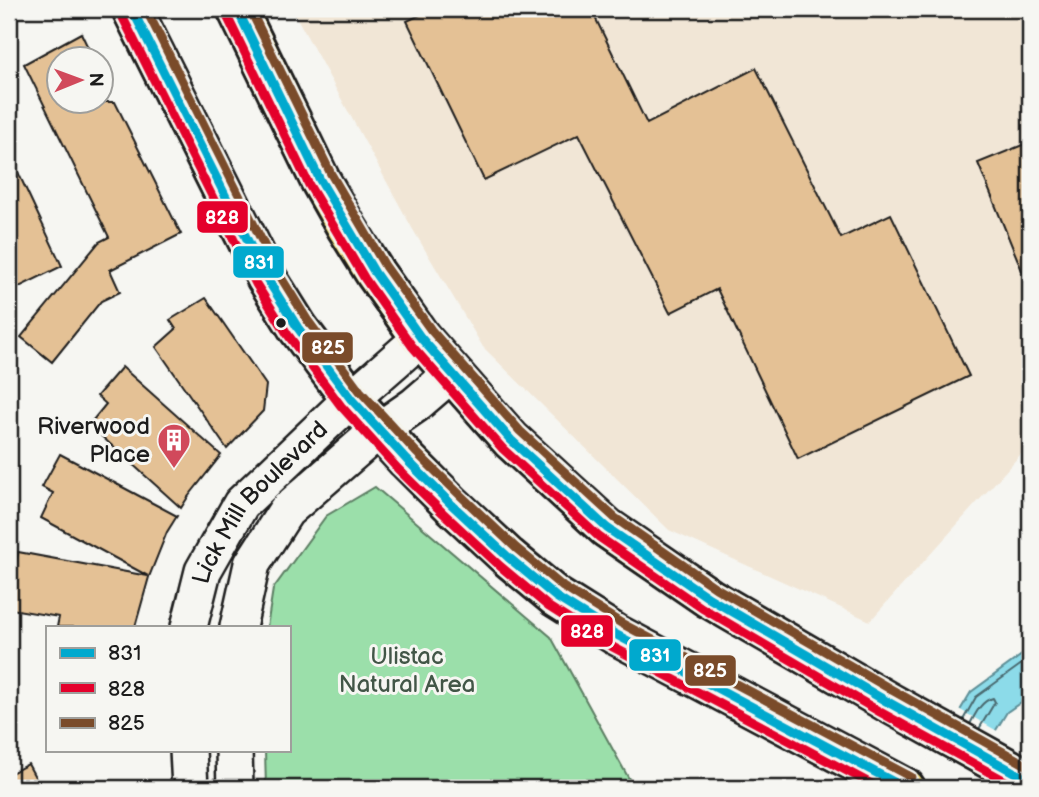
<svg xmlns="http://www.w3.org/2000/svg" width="1039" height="797" font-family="'Balsamiq Sans',sans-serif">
	<rect width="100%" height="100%" fill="#f6f6f2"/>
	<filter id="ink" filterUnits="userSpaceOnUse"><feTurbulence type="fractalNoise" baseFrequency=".0143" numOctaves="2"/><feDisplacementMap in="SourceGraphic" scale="14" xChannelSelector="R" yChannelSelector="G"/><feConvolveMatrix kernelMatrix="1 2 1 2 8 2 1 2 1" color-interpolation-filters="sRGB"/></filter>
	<g filter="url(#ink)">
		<path fill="#f1e6d6" d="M292 9H1030V444L870 621 669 530 483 347 412 228Z"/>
		<path fill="#9bdfaa" stroke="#5c7e63" stroke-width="2" d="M375 487 551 637 634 788H266L265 750H289V627H267L273 589 326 516Z"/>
		<path fill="#8cdbe9" stroke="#5f8f97" stroke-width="2" d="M1030 649V696L1007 712 961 788H914L971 692Z"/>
		<path fill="#f6f6f2" d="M957 708 999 732 965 788H911Z"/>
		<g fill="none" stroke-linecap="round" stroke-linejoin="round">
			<path stroke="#49686e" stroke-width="2" d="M963 720 976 697 1030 658
				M970 724C976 713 981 701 993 698L995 702 979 729"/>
		</g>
		<path fill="#e4c195" stroke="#1c1c1c" stroke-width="2" d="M433 9H591L647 124 756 68 841 238 891 214 969 376 798 459 717 289 670 313 579 134 484 180 407 21Z
			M81 33 94 60H60V102H115L181 234 110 270 120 292 101 301 52 362 21 337 99 242 109 237 24 64Z
			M1030 142V290L978 163Z
			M9 153 62 266 9 292Z
			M206 298 266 385 263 411 227 449 156 347 176 329 170 320Z
			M122 367 221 455 188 497 181 508 89 425 106 404 97 396Z
			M60 454 177 516 167 532 149 577 135 627H57L59 617 11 609 14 589H11L18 552 148 576 41 518 53 493 42 487Z
			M28 764 41 788H9V774Z"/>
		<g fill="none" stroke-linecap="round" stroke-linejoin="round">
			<defs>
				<g id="secondary">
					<path id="s1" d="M189 627 203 571 241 504 351 399 421 338"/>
					<path d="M238 627 252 564 286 511 379 430 415 405 451 374"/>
					<path d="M188 750 190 788"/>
					<path d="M234 750 235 788"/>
				</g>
				<path id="primary" d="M132 9 266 277 298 328 351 399 407 460 451 504 508 557 556 597 615 634 905 788
					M237 9 320 180 347 228 375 273 421 338 511 440 607 528 709 598 886 701 1030 781"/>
			</defs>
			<use href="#secondary" stroke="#1c1c1c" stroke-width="40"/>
			<use href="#primary" stroke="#1c1c1c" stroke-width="44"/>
			<use href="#secondary" stroke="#f6f6f2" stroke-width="35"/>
			<use href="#primary" stroke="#f6e281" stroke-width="38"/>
			<defs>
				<path id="bus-1" d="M132 9 266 277 298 328 351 399 407 460 451 504 508 557 556 597 615 634 905 788
					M237 9 320 180 375 273 421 338 511 440 607 528 709 598 886 701 1030 781"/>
				<path id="bus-2" d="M121 14 256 284 288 335 341 406 398 469 443 513 500 566 549 607 609 645 879 788
					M226 14 309 185 365 279 412 346 503 449 599 537 702 608 880 712 1018 788"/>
				<path id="bus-3" d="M146 9 277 271 308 321 360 391 416 452 460 495 516 548 563 587 621 623 911 777
					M250 9 331 174 385 266 431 330 520 431 615 518 716 588 892 690 1030 767"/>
			</defs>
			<use href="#bus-1" stroke="#f6f6f2" stroke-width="14"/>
			<use href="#bus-2" stroke="#f6f6f2" stroke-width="14"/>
			<use href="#bus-3" stroke="#f6f6f2" stroke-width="14"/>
			<use href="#bus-1" stroke="#00a9ce" stroke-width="9"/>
			<use href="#bus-2" stroke="#e4002b" stroke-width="9"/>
			<use href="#bus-3" stroke="#7a4b2a" stroke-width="9"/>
		</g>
	</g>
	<defs>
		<symbol id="building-pin" viewBox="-11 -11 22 30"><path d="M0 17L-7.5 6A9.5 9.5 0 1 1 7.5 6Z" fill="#d1495b" stroke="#f6f6f2"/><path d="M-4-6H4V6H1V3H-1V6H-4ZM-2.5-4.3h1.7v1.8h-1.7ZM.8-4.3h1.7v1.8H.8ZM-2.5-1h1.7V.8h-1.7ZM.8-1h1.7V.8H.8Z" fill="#fff"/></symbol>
	</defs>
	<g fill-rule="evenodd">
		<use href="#building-pin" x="155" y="421" width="38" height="52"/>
	</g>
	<circle fill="#1c1c1c" stroke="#f6f6f2" stroke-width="2.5" cx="281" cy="323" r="6"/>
	<g text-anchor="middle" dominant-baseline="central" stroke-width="6" stroke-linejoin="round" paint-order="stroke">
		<g font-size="24" fill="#1c1c1c" stroke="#f6f6f2" text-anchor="end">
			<text x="150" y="426">Riverwood<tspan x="150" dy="28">Place</tspan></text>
		</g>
		<g font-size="24" fill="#1c1c1c" stroke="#f6f6f2">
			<text stroke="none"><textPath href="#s1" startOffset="147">Lick Mill Boulevard</textPath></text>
		</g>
		<g font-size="24" fill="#425647" stroke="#f6f6f2">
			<text x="407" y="656">Ulistac<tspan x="407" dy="28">Natural Area</tspan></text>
		</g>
	</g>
	<g stroke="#f6f6f2" stroke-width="2.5">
		<rect x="196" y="200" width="53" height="34" rx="7" fill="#e4002b"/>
		<rect x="232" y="245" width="53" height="34" rx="7" fill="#00a9ce"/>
		<rect x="301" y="331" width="53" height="33" rx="7" fill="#7a4b2a"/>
		<rect x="560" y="614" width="54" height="34" rx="7" fill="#e4002b"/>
		<rect x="628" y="638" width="54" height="34" rx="7" fill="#00a9ce"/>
		<rect x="684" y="654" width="53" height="33" rx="7" fill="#7a4b2a"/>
	</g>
	<g font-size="19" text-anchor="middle" font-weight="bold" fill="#fff">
		<text x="222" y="224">828</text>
		<text x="259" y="269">831</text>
		<text x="328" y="354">825</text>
		<text x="587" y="638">828</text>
		<text x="655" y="662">831</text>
		<text x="710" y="677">825</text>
	</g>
	<rect width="1039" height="797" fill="none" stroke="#f6f6f2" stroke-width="35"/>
	<rect x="18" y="18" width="1004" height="762" fill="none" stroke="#1c1c1c" stroke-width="2.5" filter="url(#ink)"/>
	<rect x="46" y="626" width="245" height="126" fill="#f6f6f2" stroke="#9f9f9c" stroke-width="2"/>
	<rect x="60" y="648" width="35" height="10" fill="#00a9ce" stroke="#9f9f9c" stroke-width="2"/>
	<text x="108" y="660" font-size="21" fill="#1c1c1c">831</text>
	<rect x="60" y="683" width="35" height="10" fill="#e4002b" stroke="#9f9f9c" stroke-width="2"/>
	<text x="108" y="696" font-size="21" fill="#1c1c1c">828</text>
	<rect x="60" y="718" width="35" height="10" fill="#7a4b2a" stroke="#9f9f9c" stroke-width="2"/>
	<text x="108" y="730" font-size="21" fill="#1c1c1c">825</text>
	<g transform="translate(80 80) rotate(89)"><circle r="33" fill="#f6f6f2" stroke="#9f9f9c" stroke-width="2"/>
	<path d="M0-5L12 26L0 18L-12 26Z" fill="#d1495b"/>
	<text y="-10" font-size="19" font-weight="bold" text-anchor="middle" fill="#1c1c1c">N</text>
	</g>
</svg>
